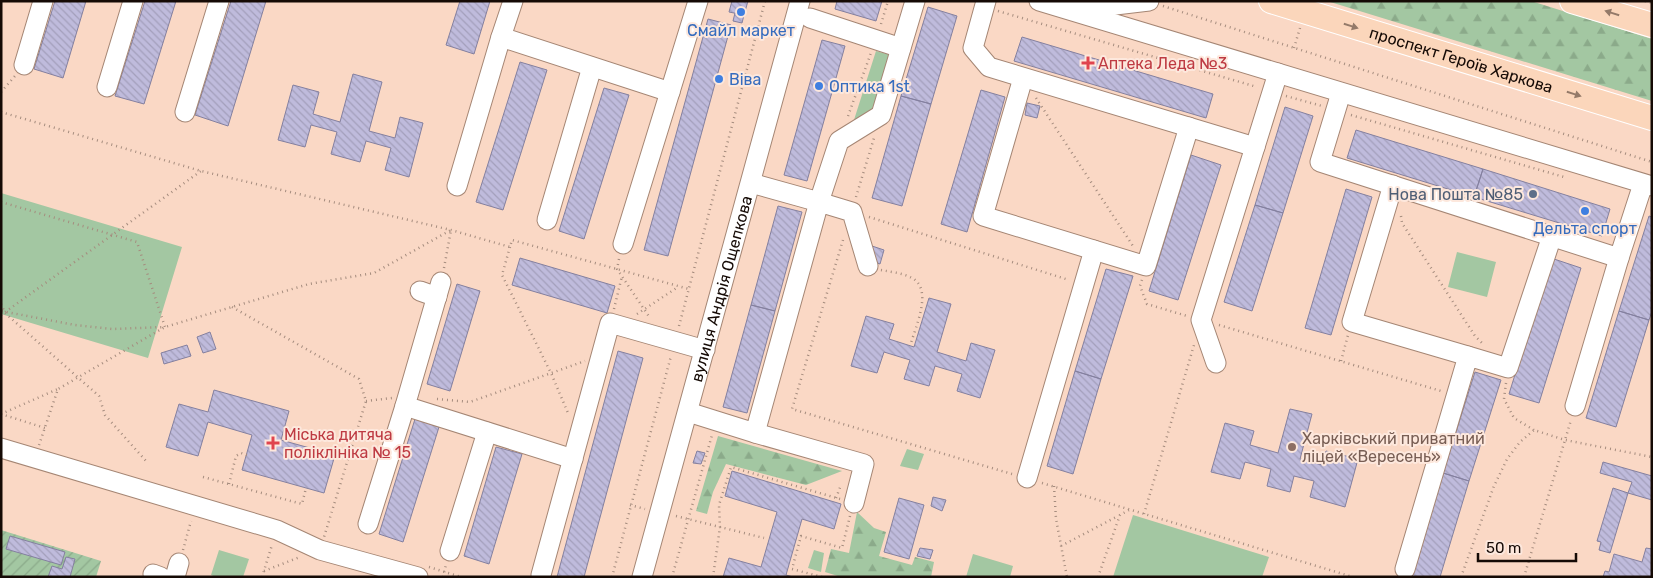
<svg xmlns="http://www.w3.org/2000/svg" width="1653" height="578" font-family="Rubik,sans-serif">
	<defs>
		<pattern id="forest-firs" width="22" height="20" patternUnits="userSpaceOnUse" patternTransform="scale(1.25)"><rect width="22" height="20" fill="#a3c7a2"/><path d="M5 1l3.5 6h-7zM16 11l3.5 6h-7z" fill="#8baa8a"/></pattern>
		<pattern id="garden-furrows" width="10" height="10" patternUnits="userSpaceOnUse" patternTransform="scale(1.25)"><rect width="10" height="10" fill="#a3c7a2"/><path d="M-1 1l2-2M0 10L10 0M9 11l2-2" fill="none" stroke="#8baa8a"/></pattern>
		<pattern id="building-back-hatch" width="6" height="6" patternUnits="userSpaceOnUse" patternTransform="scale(1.25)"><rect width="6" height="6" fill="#bfbbdc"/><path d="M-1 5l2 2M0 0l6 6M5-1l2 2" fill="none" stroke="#a39fbb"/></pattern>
	</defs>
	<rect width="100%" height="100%" fill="#fad8c5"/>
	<path fill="#a3c7a2" d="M876 51 894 56 879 104 853 123Z
		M1 193 182 247 148 358 1 314Z
		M1457 252 1496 262 1487 297 1448 287Z
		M907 449 924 454 918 470 900 466Z
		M1133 515 1269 557 1262 577H1113Z
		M219 550 249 559 243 577H216L211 575Z
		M814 550 824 553 821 572 808 568Z
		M973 554 1013 566 1010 577H966Z"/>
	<path fill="url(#forest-firs)" d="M1327 1H1531L1652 39V101Z
		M718 436 842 471 806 485 726 464 713 492 707 514 696 511Z
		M857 512 874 528 886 532 879 556 912 565 915 557 934 562 931 577H841L825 572 831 549 849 553Z"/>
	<path fill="url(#garden-furrows)" d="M1 530 101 561 96 577H1Z"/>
	<path fill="url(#building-back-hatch)" stroke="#84809f" d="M55 1H86L63 78 34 69Z
		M145 1H176L144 104 115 96Z
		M231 1H266L228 126 195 115Z
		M460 1H490L474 54 446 45Z
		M732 1H748L744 15 729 12Z
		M837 1H882L876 21 835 9Z
		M928 7 957 16 931 104 901 96Z
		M735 13 744 15 742 23 733 21Z
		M708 19 731 25 668 256 644 250Z
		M1022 37 1213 94 1206 118 1014 61Z
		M822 40 845 46 807 181 784 175Z
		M520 62 547 70 503 210 476 202Z
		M353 74 382 82 369 131 395 138 400 117 423 123 409 177 385 170 391 148 366 141 360 162 331 154 337 132 311 125 305 147 278 140 293 85 319 92 313 114 340 122Z
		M604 88 629 95 584 239 559 231Z
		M981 90 1005 97 967 232 941 224Z
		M901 96 931 104 902 206 872 198Z
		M1027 103 1040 106 1037 118 1025 115Z
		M1285 107 1313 116 1283 213 1255 205Z
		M1356 130 1483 169 1474 197 1347 158Z
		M1191 155 1221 165 1178 300 1149 291Z
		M1483 169 1610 209 1602 236 1474 197Z
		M1346 189 1372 197 1331 335 1305 328Z
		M1255 205 1283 213 1252 311 1224 302Z
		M778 206 802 212 775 311 751 305Z
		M1649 216 1652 217V311L1649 320 1619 311Z
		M872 246 884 250 880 264 868 260Z
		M520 258 615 286 607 313 512 285Z
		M1551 258 1581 268 1539 403 1509 394Z
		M1106 269 1133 276 1101 379 1075 371Z
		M457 284 480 291 450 391 427 384Z
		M929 298 951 304 937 352 966 361 971 343 995 350 980 398 957 391 962 374 935 366 929 386 904 379 910 360 884 352 877 373 851 366 866 316 894 324 889 339 914 347Z
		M751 305 775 311 747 413 723 407Z
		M1619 311 1649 320 1616 427 1586 418Z
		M210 332 216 349 203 353 197 337Z
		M187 345 191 356 164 364 161 353Z
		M618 351 643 358 584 577H557Z
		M1075 371 1101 379 1073 474 1047 466Z
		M1475 372 1501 380 1469 481 1443 473Z
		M214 390 289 411 281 440 335 455 324 493 242 470 252 435 208 422 198 456 166 447 179 404 208 412Z
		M1290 409 1312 414 1300 459 1322 465 1326 451 1358 459 1345 507 1310 497 1314 481 1294 476 1290 492 1267 486 1271 469 1245 462 1240 479 1211 472 1225 423 1254 431 1250 445 1278 453Z
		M415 419 439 427 403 542 379 534Z
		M496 447 522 454 489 564 464 556Z
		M697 451 705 453 701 464 693 463Z
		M1603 462 1652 476V500L1628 493 1632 482 1600 473Z
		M732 471 841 504 834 529 802 519 786 575 793 577H723L729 558 761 567 777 512 725 496Z
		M1443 473 1469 481 1440 577H1412Z
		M1613 488 1628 493 1610 553 1599 550 1601 542 1597 541Z
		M933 497 946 500 942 511 931 506Z
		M899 498 924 505 909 559 884 552Z
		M10 536 65 552 61 565 6 549Z
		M920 548 933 550 930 559 917 556Z
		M1646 548 1652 549V577H1603L1605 571 1609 572 1614 554 1642 562Z
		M66 557 75 559 70 577H48L52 566 62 569Z"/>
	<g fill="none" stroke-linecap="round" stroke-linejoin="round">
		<defs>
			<g id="minor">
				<path d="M513 1 501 37 670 92"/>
				<path d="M986 1 973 48 989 67 1255 147"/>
				<path d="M1039 1 1652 186"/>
				<path d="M1076 5 1090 8 1149 1"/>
				<path d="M810 18 901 48"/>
				<path d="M24 65 43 1"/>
				<path d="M1023 78 983 216 1146 266 1189 127"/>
				<path d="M107 87 133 1"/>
				<path d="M1341 93 1320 162 1619 258 1643 184"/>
				<path d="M185 112 219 1"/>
				<path d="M751 183 819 202 839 141 881 115 915 1"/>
				<path d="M1393 185 1352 322 1468 356"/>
				<path d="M457 186 501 37"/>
				<path d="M547 220 592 67"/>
				<path d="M623 244 698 1"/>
				<path d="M441 282 405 406 573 459"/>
				<path d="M420 291 437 297"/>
				<path d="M1216 363 1201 320 1278 73"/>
				<path d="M1575 406 1619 258"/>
				<path d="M688 412 755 433 819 202 852 212 868 266"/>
				<path d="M755 433 864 464 854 503"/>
				<path d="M1 448 277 530 320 550 418 577"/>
				<path d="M1027 478 1094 250"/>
				<path d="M368 524 405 406"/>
				<path d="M450 551 487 432"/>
				<path d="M1405 569 1468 356 1508 368 1552 236"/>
				<path d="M153 574 161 577"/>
				<path d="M541 575 610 323 705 350"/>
				<path d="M175 577 179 563"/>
				<path id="s1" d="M642 577 800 1"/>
			</g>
			<g id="major">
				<path id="s2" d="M1271 1 1652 118"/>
				<path d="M1572 1 1652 25"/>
			</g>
		</defs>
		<use href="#minor" stroke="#a58674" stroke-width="21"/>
		<use href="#major" stroke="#fff" stroke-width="26"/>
		<path stroke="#a58c7e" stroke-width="2.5" stroke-dasharray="1 4" stroke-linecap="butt" d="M1645 1 1652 3
			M1163 6 1652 162
			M998 11 1257 87
			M881 24 888 1
			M1294 48 1300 28
			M1 92 15 76
			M1286 96 1322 106
			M1036 98 1133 246
			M1 112 201 171 451 230 510 247 512 240 689 289
			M1351 115 1564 177
			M848 116 871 53
			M856 197 874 138
			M1 202 137 242 165 327 112 329 75 325 1 311
			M1401 216 1402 223 1475 336 1482 343
			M869 217 1069 280
			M843 240 792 409 1012 474
			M510 247 502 275 551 373 568 413
			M619 259 617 269 650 318
			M444 268 451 230
			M881 270C891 272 903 273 912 278 933 289 916 326 911 343
			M1142 280 1140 286 1147 304 1187 316
			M1 304 5 313 99 396 105 415 146 461
			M232 307 359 379 366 401 324 537
			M614 309 622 276
			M637 314 678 287
			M1 315 201 171
			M1219 325 1441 391
			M679 326 765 1
			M1341 361 1348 335
			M1506 383 1504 399 1514 418 1534 430
			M437 399 470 402 585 361
			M366 401 392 398
			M1 414 58 389
			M1 414 45 428
			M39 445 58 389 165 327 309 284 374 273 451 230
			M203 477 302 504 306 488
			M1042 483 1353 577
			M229 484 236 456 241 453 247 455
			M1054 486 1056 519 1067 577
			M836 498 841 485
			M630 505 645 509
			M1144 514 1194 345
			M676 516 764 538
			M1061 546 1118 516
			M183 550 191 521
			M429 567 461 577
			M264 571 300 557
			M262 577 272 545
			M443 577 446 565
			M612 577 671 356
			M672 577 712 435
			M713 577 720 527 719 505 731 467 840 499
			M822 577 792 569 801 536 842 548 850 516
			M1098 577 1120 515 1129 510
			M1461 577 1494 486 1507 459 1520 442 1534 430 1565 440 1652 457
			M1524 577 1571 420"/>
		<use href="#minor" stroke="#fff" stroke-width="19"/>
		<use href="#major" stroke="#fbd6bb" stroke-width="24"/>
	</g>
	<defs><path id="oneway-solid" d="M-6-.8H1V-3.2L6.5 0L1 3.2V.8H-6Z" transform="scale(1.25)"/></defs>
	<g fill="#947a69">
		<use href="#oneway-solid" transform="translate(1612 13) rotate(-163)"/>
		<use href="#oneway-solid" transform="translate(1351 26) rotate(17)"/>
		<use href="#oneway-solid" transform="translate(1574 94) rotate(17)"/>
	</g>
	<g fill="#3f7fe0" stroke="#fde8dd" stroke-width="2">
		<circle cx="741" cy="12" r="5"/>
		<circle cx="719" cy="79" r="5"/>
		<circle cx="819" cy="86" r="5"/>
		<circle cx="1585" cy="211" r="5"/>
	</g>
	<g fill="#e0444e" stroke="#fde8dd" stroke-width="2">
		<path d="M1085.5 55.5h5v5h5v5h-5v5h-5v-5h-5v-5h5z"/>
		<path d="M270.5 435.5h5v5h5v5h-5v5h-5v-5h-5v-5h5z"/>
	</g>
	<circle fill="#5c6f8a" stroke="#fde8dd" stroke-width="2" cx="1533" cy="194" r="5"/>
	<circle fill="#8d6e63" stroke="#fde8dd" stroke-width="2" cx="1292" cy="447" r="5"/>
	<g text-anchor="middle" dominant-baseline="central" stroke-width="4" stroke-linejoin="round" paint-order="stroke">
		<g font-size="16" fill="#366cbe" stroke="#fde8dd">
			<text x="741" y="30">Смайл маркет</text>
			<text x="729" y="79" text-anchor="start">Віва</text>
			<text x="829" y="86" text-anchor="start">Оптика 1st</text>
			<text x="1585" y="228">Дельта спорт</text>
		</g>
		<g font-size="16" fill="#150a05" stroke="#fde8dd">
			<text stroke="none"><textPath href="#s2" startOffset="199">проспект Героїв Харкова</textPath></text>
			<text stroke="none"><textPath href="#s1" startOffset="299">вулиця Андрія Ощепкова</textPath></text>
		</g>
		<g font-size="16" fill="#be3a42" stroke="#fde8dd" text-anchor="start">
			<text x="1098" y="63">Аптека Леда №3</text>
			<text x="284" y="434">Міська дитяча<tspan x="284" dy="18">поліклініка № 15</tspan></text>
		</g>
		<g font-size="16" fill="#4e5e75" stroke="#fde8dd" text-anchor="end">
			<text x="1523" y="194">Нова Пошта №85</text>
		</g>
		<g font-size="16" fill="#785e54" stroke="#fde8dd" text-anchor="start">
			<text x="1302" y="438">Харківський приватний<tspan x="1302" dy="18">ліцей «Вересень»</tspan></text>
		</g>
	</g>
	<rect width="1653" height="578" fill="none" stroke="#150a05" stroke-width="5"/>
	<path d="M1478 553v8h98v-8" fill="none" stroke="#150a05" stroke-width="2.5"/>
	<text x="1486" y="553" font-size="15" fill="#150a05" stroke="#fde8dd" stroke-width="4" paint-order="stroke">50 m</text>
</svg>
